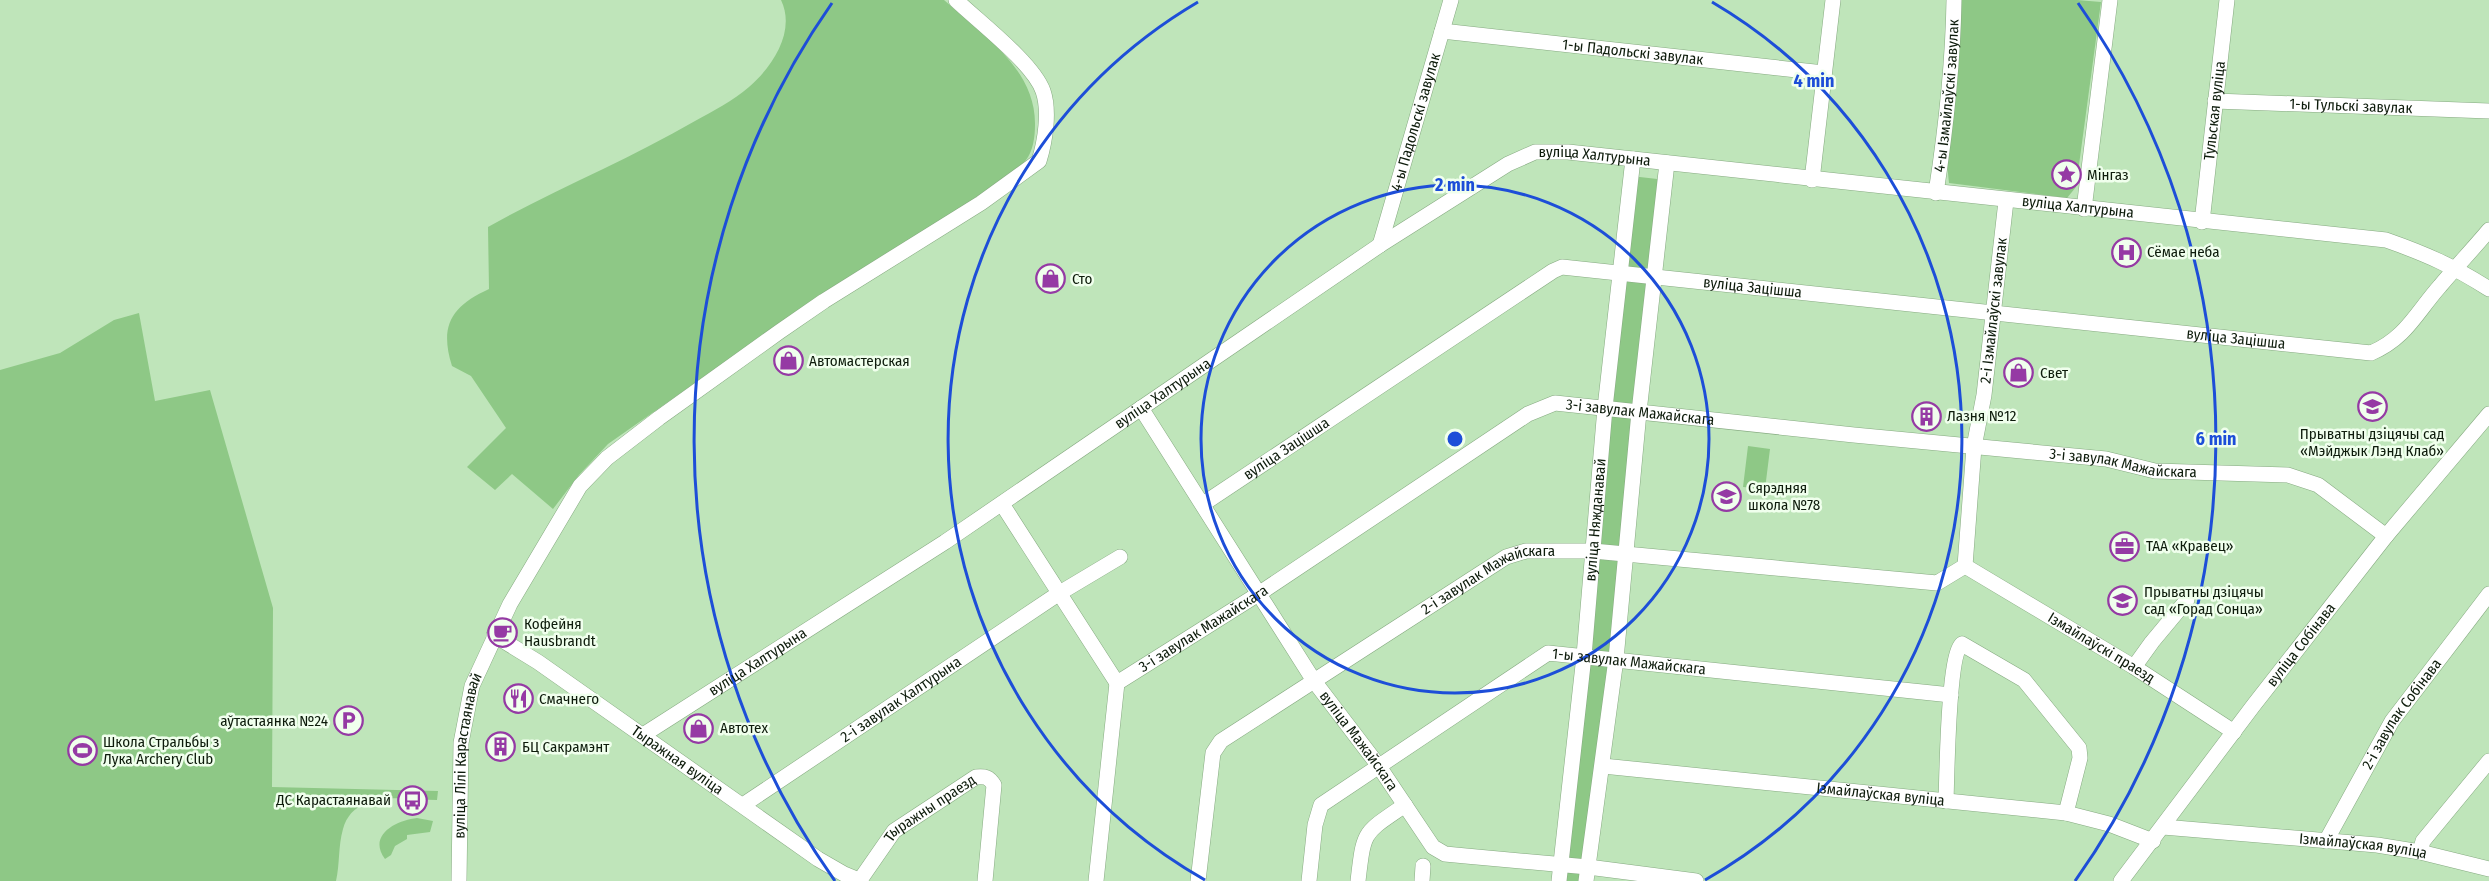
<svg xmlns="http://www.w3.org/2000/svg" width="2489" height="881" font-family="'Fira Sans Condensed',sans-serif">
	<rect width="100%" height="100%" fill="#bfe5ba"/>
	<path fill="#8ec886" d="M781 0H944C982 34 1036 69 1035 125 1035 137 1033 151 1026 160 1019 169 1007 177 998 184L779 324 608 444 579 475 553 509 512 474 495 490 467 467 506 428 471 376 452 366C439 325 452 306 489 289L488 227C556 189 628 160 695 121 713 111 733 101 749 87 773 66 796 31 781 0Z
		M1960 0H2077L2101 2 2076 187 2067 198 1949 183 1947 164Z
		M1631 176 1666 180 1586 881H1559Z
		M139 313 155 401 210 390 273 608 272 787 438 791 437 800C405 799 354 789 343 829 338 846 340 864 336 881H0V370L60 353 114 320Z
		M1748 446 1770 449 1765 489 1743 487Z
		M417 818 433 821 430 832 407 835V839L395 846 391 855 385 859C367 835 397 820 417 818Z"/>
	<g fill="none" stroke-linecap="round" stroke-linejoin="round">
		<defs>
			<g id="minor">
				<path id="s1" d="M1442 31 1824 73"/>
				<path id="s2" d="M2215 101 2489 111"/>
				<path d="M1812 180 1833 0"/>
				<path id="s3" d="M1936 193C1946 128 1953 65 1954 0"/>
				<path d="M2084 209 2110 0"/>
				<path id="s4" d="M2202 222 2227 0"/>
				<path id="s5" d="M1380 245 1451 0"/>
				<path id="s6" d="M1141 408 1314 681 1378 765 1433 847 1445 854 1466 856 1588 867 1696 881"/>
				<path d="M1002 504 1117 683"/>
				<path id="s7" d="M1203 504 1553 271 1562 267 2371 353C2406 338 2416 313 2440 286 2456 267 2473 249 2489 230"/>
				<path id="s8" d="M1965 566 2134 667 2234 732"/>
				<path id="s9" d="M494 635 538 662 818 859 844 874 861 881"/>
				<path d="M2134 667 2152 642 2187 600"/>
				<path id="s10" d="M1117 683 1260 593 1528 414 1555 403 1854 435 2106 459 2155 471 2288 475 2318 485 2386 536"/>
				<path id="s11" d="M643 735 945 542 1380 245 1508 164 1535 152H1568L2386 240C2426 254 2453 266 2489 289"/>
				<path id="s12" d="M1603 766 2066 813 2109 824 2153 841"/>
				<path d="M1946 801C1947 776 1948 655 1962 644L2024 680 2079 748 2080 758 2066 813"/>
				<path id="s13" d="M743 805 1058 594 1120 557"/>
				<path id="s14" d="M2163 827 2377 845 2420 852 2489 869"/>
				<path id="s15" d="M2326 841 2392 721 2489 594"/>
				<path d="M2420 852 2423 841 2489 761"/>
				<path id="s16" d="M860 880 894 831 976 777C985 776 989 777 994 785L985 881"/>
				<path id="s17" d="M459 881 461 743 472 686 510 604 580 486 607 458 659 418 779 332 824 301 981 203 1039 161C1045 142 1050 111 1043 91 1033 63 979 22 956 0"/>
				<path d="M1096 881 1117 683"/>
				<path id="s18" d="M1198 881 1213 753 1221 741 1506 557 1526 551H1593L1937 583 1965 566 1974 447 1984 395 2006 201"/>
				<path id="s19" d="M1309 881 1315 825 1321 805 1548 653 1951 695"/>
				<path d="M1358 881C1364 829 1363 834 1405 805"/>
				<path d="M1422 881 1423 866"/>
				<path id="s20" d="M1559 881 1584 656 1605 408 1633 159"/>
				<path d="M1586 881 1616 659 1639 412 1667 163"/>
				<path id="s21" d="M2121 881 2253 706 2386 536 2489 414"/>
			</g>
		</defs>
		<use href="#minor" stroke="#86aa81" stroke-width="16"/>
		<use href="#minor" stroke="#fff" stroke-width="15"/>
	</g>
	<g fill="none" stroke="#1d4ed8" stroke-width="3">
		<circle cx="1455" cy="439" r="254"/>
		<path d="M1205 880A507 507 0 0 1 1198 2M1712 2A507 507 0 0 1 1705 880"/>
		<path d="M835 881A761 761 0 0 1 832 3M2078 3A761 761 0 0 1 2075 881"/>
	</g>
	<defs>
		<symbol id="sight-ring" viewBox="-11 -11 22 22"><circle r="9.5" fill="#f0ffed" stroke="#953aa4" stroke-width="1.5"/><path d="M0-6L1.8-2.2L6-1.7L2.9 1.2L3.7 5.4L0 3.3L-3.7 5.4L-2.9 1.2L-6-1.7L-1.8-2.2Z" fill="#953aa4"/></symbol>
		<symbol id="hospital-ring" viewBox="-11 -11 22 22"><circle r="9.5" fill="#f0ffed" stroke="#953aa4" stroke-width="1.5"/><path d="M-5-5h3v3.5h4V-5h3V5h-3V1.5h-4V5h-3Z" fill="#953aa4"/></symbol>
		<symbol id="shop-ring" viewBox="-11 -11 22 22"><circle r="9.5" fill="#f0ffed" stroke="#953aa4" stroke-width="1.5"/><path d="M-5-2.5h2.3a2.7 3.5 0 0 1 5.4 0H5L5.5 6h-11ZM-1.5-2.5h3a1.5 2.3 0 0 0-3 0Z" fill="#953aa4"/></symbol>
		<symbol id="school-ring" viewBox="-11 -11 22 22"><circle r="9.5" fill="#f0ffed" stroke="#953aa4" stroke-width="1.5"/><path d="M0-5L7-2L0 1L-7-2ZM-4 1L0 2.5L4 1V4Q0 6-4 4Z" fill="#953aa4"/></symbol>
		<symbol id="building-ring" viewBox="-11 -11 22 22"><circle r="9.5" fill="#f0ffed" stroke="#953aa4" stroke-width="1.5"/><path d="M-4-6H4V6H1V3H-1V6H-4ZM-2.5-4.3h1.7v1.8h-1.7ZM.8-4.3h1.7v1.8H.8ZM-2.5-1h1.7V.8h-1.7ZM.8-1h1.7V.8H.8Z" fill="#953aa4"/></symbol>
		<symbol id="office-ring" viewBox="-11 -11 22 22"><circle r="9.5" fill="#f0ffed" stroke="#953aa4" stroke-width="1.5"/><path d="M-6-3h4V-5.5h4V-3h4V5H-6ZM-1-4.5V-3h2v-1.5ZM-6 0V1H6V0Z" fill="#953aa4"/></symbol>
		<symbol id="cafe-ring" viewBox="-11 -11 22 22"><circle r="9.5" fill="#f0ffed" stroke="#953aa4" stroke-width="1.5"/><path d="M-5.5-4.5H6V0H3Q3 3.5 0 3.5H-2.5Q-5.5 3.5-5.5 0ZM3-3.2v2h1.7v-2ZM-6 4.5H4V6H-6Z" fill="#953aa4"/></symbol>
		<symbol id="restaurant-ring" viewBox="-11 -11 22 22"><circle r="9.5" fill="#f0ffed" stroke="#953aa4" stroke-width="1.5"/><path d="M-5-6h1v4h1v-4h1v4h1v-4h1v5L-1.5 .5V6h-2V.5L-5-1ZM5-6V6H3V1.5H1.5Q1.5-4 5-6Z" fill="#953aa4"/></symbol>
		<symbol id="parking-ring" viewBox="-11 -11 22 22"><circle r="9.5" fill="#f0ffed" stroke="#953aa4" stroke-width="1.5"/><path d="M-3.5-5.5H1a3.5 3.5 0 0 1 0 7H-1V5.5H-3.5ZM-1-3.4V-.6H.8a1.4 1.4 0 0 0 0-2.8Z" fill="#953aa4"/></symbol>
		<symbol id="stadium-ring" viewBox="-11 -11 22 22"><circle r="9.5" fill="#f0ffed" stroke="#953aa4" stroke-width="1.5"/><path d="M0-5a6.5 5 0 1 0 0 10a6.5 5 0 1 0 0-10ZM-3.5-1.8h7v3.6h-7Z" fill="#953aa4"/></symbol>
		<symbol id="bus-ring" viewBox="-11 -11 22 22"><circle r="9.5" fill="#f0ffed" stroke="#953aa4" stroke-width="1.5"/><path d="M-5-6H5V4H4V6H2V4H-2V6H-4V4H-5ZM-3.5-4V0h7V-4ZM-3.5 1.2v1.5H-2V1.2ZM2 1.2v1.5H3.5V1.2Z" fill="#953aa4"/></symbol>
	</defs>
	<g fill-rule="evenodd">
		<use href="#sight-ring" x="2050" y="158" width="33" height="33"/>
		<use href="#hospital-ring" x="2110" y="236" width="33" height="33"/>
		<use href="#shop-ring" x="1034" y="262" width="33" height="33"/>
		<use href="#shop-ring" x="772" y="344" width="33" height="33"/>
		<use href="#shop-ring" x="2002" y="356" width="33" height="33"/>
		<use href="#school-ring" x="2356" y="390" width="33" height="33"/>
		<use href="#building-ring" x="1910" y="400" width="33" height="33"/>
		<use href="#school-ring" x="1710" y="480" width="33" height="33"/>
		<use href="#office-ring" x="2108" y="530" width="33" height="33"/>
		<use href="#school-ring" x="2106" y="584" width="33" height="33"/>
		<use href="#cafe-ring" x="486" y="616" width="33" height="33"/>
		<use href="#restaurant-ring" x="502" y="682" width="33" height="33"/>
		<use href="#parking-ring" x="332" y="704" width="33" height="33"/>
		<use href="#shop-ring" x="682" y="712" width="33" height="33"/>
		<use href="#building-ring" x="484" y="730" width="33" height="33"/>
		<use href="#stadium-ring" x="66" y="734" width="33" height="33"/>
		<use href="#bus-ring" x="396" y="784" width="33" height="33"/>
	</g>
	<g text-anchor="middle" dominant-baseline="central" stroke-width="5" stroke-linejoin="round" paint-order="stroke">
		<g font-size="15" fill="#0d1b0b" stroke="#f0ffed">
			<text stroke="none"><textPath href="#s1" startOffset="192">1-ы Падольскі завулак</textPath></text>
			<text stroke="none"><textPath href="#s3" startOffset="98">4-ы Ізмайлаўскі завулак</textPath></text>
			<text stroke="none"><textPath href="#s2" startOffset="136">1-ы Тульскі завулак</textPath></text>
			<text stroke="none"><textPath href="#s4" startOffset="112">Тульская вуліца</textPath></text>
			<text stroke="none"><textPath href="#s5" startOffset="128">4-ы Падольскі завулак</textPath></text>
			<text stroke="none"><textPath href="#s11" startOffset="1126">вуліца Халтурына</textPath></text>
			<text stroke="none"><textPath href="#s11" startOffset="1612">вуліца Халтурына</textPath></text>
			<text stroke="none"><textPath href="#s7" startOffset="622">вуліца Зацішша</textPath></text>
			<text stroke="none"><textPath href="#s18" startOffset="1206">2-і Ізмайлаўскі завулак</textPath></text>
			<text stroke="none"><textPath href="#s7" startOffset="1108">вуліца Зацішша</textPath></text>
			<text stroke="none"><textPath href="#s11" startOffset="622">вуліца Халтурына</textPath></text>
			<text stroke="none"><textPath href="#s10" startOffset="606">3-і завулак Мажайскага</textPath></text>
			<text stroke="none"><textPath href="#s7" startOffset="100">вуліца Зацішша</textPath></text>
			<text stroke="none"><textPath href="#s10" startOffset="1092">3-і завулак Мажайскага</textPath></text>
			<text stroke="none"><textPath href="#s20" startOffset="363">вуліца Няжданавай</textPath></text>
			<text stroke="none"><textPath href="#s18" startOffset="458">2-і завулак Мажайскага</textPath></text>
			<text stroke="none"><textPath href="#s10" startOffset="102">3-і завулак Мажайскага</textPath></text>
			<text stroke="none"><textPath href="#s21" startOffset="297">вуліца Собінава</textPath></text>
			<text stroke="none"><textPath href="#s8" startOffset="159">Ізмайлаўскі праезд</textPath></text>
			<text stroke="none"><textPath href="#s11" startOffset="136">вуліца Халтурына</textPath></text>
			<text stroke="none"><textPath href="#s19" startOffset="432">1-ы завулак Мажайскага</textPath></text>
			<text stroke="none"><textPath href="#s13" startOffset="190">2-і завулак Халтурына</textPath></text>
			<text stroke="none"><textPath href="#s15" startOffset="148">2-і завулак Собінава</textPath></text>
			<text stroke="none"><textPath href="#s6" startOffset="398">вуліца Мажайскага</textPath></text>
			<text stroke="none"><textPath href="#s17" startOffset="126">вуліца Лілі Карастаянавай</textPath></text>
			<text stroke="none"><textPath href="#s9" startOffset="222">Тыражная вуліца</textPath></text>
			<text stroke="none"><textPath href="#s12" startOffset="279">Ізмайлаўская вуліца</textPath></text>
			<text stroke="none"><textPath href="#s16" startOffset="102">Тыражны праезд</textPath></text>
			<text stroke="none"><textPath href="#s14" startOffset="201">Ізмайлаўская вуліца</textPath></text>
		</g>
		<g font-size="15" fill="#0d1b0b" stroke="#f0ffed" text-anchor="start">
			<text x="2087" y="175">Мінгаз</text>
			<text x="2147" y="252">Сёмае неба</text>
			<text x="1072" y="279">Сто</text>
			<text x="809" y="361">Автомастерская</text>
			<text x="2040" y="373">Свет</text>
			<text x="1947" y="416">Лазня №12</text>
			<text x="2372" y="434" text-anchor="middle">Прыватны дзіцячы сад<tspan x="2372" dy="17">«Мэйджык Лэнд Клаб»</tspan></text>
			<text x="1748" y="488">Сярэдняя<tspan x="1748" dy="17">школа №78</tspan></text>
			<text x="2146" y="546">ТАА «Кравец»</text>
			<text x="2144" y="592">Прыватны дзіцячы<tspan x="2144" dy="17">сад «Горад Сонца»</tspan></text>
			<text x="524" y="624">Кофейня<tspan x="524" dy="17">Hausbrandt</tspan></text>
			<text x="539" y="699">Смачнего</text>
			<text x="328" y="721" text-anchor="end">аўтастаянка №24</text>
			<text x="720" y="728">Автотех</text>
			<text x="103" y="742">Школа Стральбы з<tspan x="103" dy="17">Лука Archery Club</tspan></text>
			<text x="522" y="747">БЦ Сакрамэнт</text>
			<text x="391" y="800" text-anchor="end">ДС Карастаянавай</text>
		</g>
	</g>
	<circle cx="1455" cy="439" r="9" fill="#1d4ed8" stroke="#f0ffed" stroke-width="3"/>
	<g font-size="18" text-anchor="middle" font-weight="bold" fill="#1d4ed8" stroke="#f0ffed" stroke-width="5" stroke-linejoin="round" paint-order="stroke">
		<text x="1814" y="87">4 min</text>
		<text x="1455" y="191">2 min</text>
		<text x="2216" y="445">6 min</text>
	</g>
</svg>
